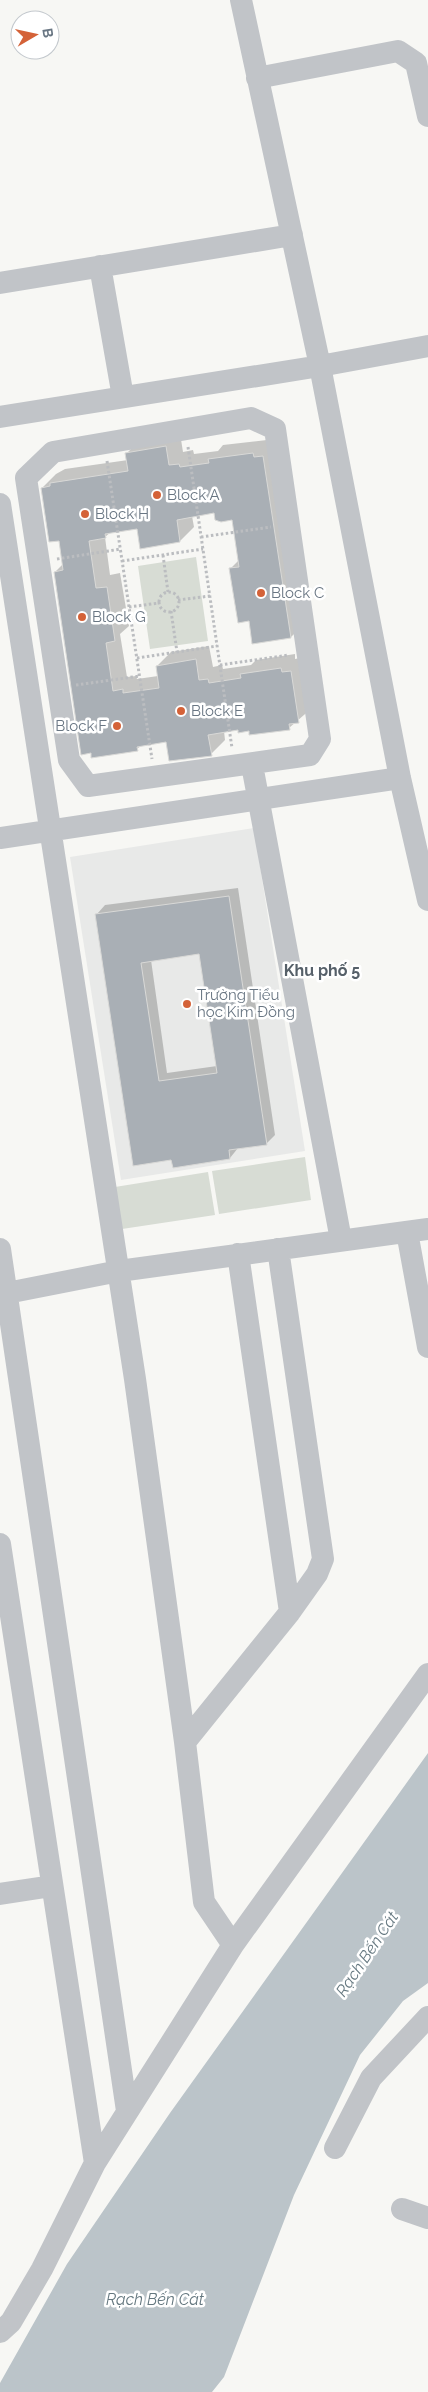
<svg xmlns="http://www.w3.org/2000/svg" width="428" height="2392" font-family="Raleway,sans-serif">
	<rect width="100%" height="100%" fill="#f7f7f4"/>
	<path fill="#e8e9e8" d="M254 828 305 1151 121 1180 70 857Z"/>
	<path fill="#d7dcd4" d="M196 557 208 641 150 649 138 566Z
		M305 1157 311 1200 219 1214 212 1171Z
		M208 1172 215 1215 122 1229 115 1187Z"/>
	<path fill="#bbc4c9" d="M428 1753V1983L403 2001 360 2055 294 2195 224 2377 212 2392H0V2383L67 2264 170 2113Z"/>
	<path fill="#0003" fill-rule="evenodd" d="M180 433 183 452 193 450 194 454 218 451 223 445 267 440 305 623 291 637 250 619 230 569 239 560 233 519 215 512 192 516 194 527 180 541 138 527 111 532 105 537 110 575 120 573 129 626 120 634 127 677 136 676 137 679 158 676 157 666 171 652 209 646 213 667 222 665 223 669 251 665 256 660 295 654V659L305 657 312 708 289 728 239 729 224 731 225 740 211 754 167 741 142 745 137 749 55 572 64 563 60 539 42 488 56 474 65 469 128 460 127 453 141 439Z
		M238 888 275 1135 266 1144 238 1148 230 1158 174 1166 97 914 105 905ZM200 953 217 1066 167 1073 151 960Z"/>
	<path fill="#a9afb5" stroke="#d9d9d7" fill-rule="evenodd" d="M166 446 169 465 179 464 180 467 209 463 208 459 253 453 254 457 263 456 291 638 252 644 249 621 238 623 229 568 239 567 232 520 221 522 215 520 214 513 177 520 180 542 140 549 137 529 105 534 106 538 89 541 96 588 107 587 115 641 106 643 113 691 123 689V693L159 688 156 666 196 659 199 680 208 679 209 683 241 678 240 674 281 668 282 672 291 671 299 723 289 724 290 730 249 735V731L238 733V730L208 735 212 756 169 761 166 742 137 747 138 751 91 758V753L81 755 54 572 63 570 59 541 49 542 41 488 50 486V483L128 471 125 453Z
		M229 896 267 1145 229 1150 230 1159 173 1168 171 1160 133 1166 95 914ZM199 954 217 1073 159 1081 141 963Z"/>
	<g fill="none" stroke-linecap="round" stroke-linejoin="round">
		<path stroke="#bbbdc0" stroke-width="3" stroke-dasharray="2.5 2.5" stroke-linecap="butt" d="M188 447 232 748
			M107 461 152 759
			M201 537 271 527
			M163 555 168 592
			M57 559 121 549
			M122 561 203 549
			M159 602a10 10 0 1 1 20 0a10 10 0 1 1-20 0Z
			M178 600 210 596
			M129 607 159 603
			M171 611 177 652
			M137 658 217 646
			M220 665 289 655
			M76 685 140 676"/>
		<path stroke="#c1c4c8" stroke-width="22" d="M241 0 320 366 400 778 428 900
			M257 78 398 51 416 63 428 116
			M100 266 123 397
			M0 283 292 235
			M0 417 320 366 428 346
			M251 418 275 429 320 739 310 755 88 786 69 760 26 478 53 452Z
			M0 504 135 1379 185 1742 204 1902 233 1945
			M252 765 341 1240
			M0 838 400 778
			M407 1232 428 1347
			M0 1249 127 2111
			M238 1254 290 1612
			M7 1293 119 1271 428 1229
			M0 1544 95 2163
			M185 1742 290 1612 317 1574 323 1559 278 1249
			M0 1894 52 1886
			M335 2148 371 2078 428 2017
			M402 2209 428 2218
			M0 2332 11 2322 42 2269 95 2163 233 1945 428 1674"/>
	</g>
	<g fill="#d46238" stroke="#fff" stroke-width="2">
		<circle cx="157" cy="495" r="5"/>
		<circle cx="85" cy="514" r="5"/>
		<circle cx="261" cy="593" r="5"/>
		<circle cx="82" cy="617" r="5"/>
		<circle cx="181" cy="711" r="5"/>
		<circle cx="117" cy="726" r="5"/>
		<circle cx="187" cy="1004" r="5"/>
	</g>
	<g text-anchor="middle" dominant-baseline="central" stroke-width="5" stroke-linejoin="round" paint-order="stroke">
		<g font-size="15" fill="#697683" stroke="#fff" text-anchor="start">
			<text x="167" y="495">Block A</text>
			<text x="95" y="514">Block H</text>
			<text x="271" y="593">Block C</text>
			<text x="92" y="617">Block G</text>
			<text x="191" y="711">Block E</text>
			<text x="107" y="726" text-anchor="end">Block F</text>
			<text x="197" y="995">Trường Tiểu<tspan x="197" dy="17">học Kim Đồng</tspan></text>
		</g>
		<g font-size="16" font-weight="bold" fill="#566069" stroke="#fff">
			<text x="322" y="970">Khu phố 5</text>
		</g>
		<g font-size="16" font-style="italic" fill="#64777f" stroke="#fff">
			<text transform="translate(367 1954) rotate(-56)">Rạch Bến Cát</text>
			<text x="155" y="2299">Rạch Bến Cát</text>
		</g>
	</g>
	<g transform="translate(35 35) rotate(81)"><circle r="24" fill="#ffffff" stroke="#c3c8cd"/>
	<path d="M0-4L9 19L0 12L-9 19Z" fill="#d46238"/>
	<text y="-8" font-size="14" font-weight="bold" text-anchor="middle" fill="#697683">B</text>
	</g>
</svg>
